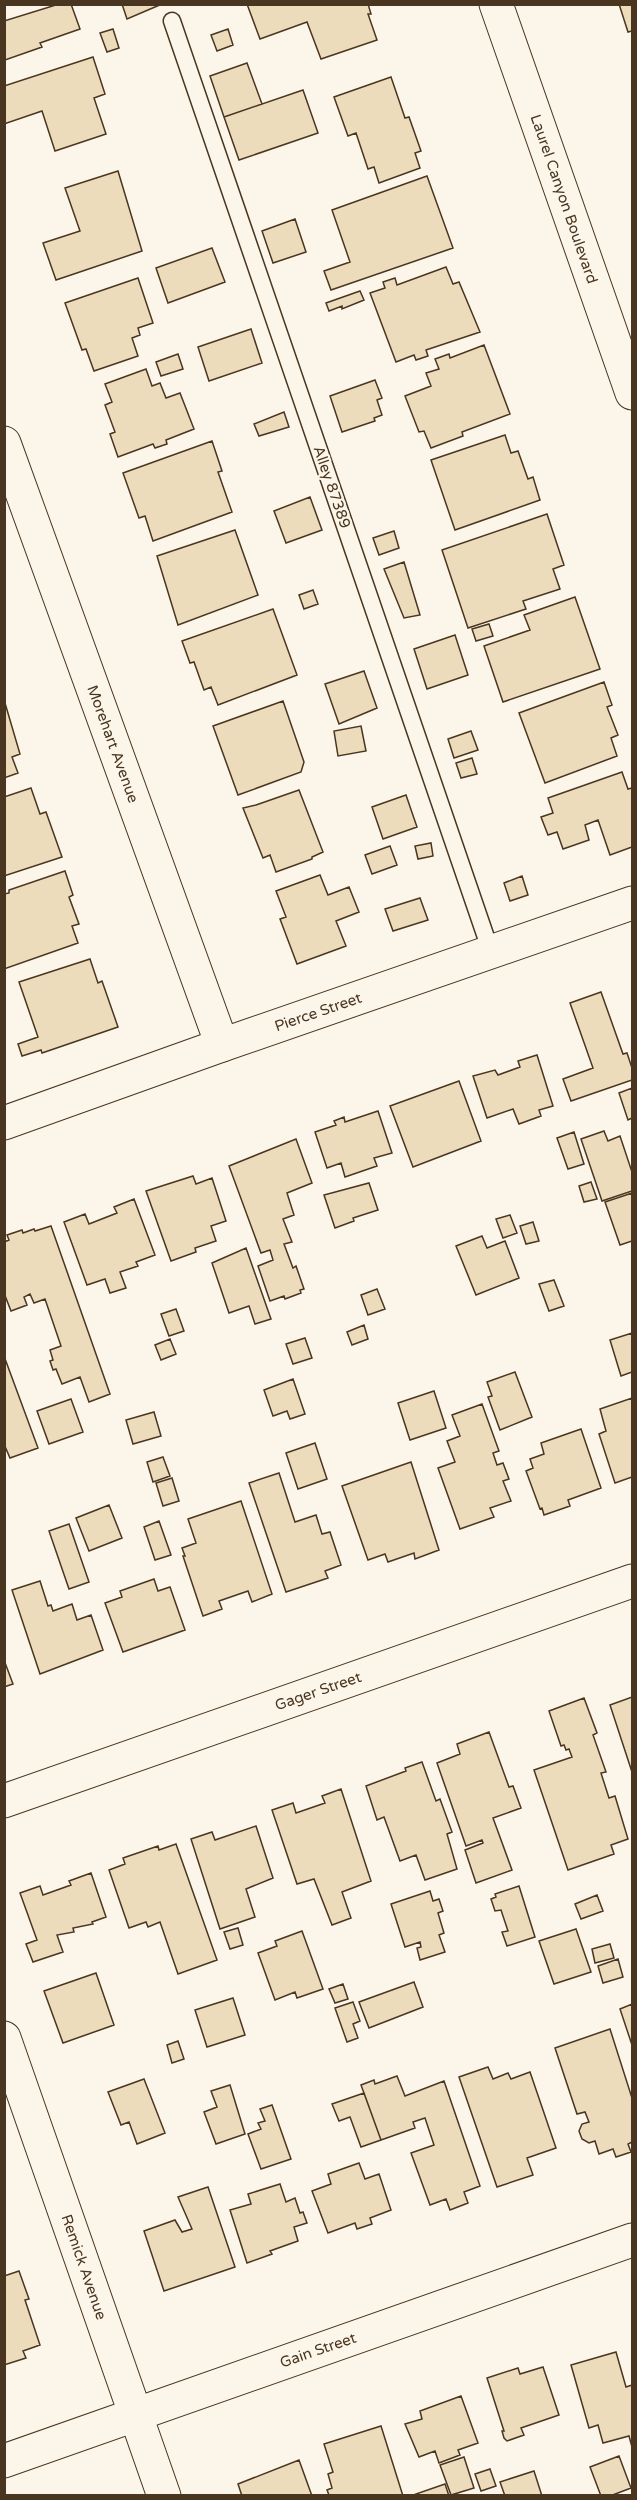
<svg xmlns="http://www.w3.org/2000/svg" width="637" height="2500" font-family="'Varela Round',sans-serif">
	<rect width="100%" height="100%" fill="#fbf6e9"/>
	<path fill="#ecdcbc" stroke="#4a3520" stroke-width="1.5" d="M59 4H71L80 29 40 43 42 47 5 60 4 21Z
		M122 4H162L127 19Z
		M247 4H368L371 14H368L377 40 321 59 307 22 260 39Z
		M619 4H632V31L628 32Z
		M113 29 119 48 107 52 100 33Z
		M228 29 233 45 217 51 211 35Z
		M93 57 105 94 94 98 106 134 55 151 42 111 4 124V86Z
		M247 63 262 104 224 117 210 76Z
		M391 77 405 118 409 117 421 151 415 153 420 168 379 183 374 167 368 169 356 133 348 136 334 97Z
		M303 90 318 133 239 160 224 117Z
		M118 171 142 251 56 280 43 243 80 231 65 188Z
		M427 176 453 248 331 290 324 271 350 262 332 210Z
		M295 219 306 252 273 263 262 231Z
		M212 248 225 282 168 303 156 268Z
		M446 267 453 284 459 282 480 332 426 350 428 356 416 360 414 355 396 362 370 293 385 288 383 282 395 278 397 285Z
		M138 278 153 323 138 328 140 335 132 338 138 356 94 371 86 349 82 350 65 303Z
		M360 291 364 300 342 309V306L329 311 326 303Z
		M251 329 262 363 209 381 198 347Z
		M484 345 510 414 462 432 463 436 431 448 424 431 419 432 405 396 431 386 426 373 439 369 435 359 449 354 450 358Z
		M178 354 183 369 161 376 156 362Z
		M146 369 152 386 160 383 166 398 180 393 194 429 166 440 167 444 155 448 153 444 118 457 110 434 115 432 105 405 112 402 105 384Z
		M375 380 382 398 377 400 382 415 374 418 375 421 342 432 330 396Z
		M284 412 289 427 259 436 254 424Z
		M505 435 511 453 518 451 528 479 533 477 540 500 455 530 431 460Z
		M212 441 222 471 218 472 232 512 153 541 145 516 139 518 123 473Z
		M310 497 322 530 286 543 274 511Z
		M547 514 564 565 553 569 560 589 523 601 526 609 468 628 442 550Z
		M235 530 258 595 178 625 157 556Z
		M394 531 399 548 379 555 373 538Z
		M404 562 420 615 404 618 384 569Z
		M313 590 318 604 304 609 299 595Z
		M575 597 600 669 503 702 484 646 530 630 524 615Z
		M273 609 297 675 218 705 211 687 204 690 194 662 190 663 182 641Z
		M489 624 493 636 476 641 472 629Z
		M455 635 468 675 427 689 414 649Z
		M364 671 377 708 339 724 325 684Z
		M604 682 612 705 607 707 618 735 611 738 617 756 545 783 519 713Z
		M283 701 304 762 301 772 238 795 213 726Z
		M5 703 20 754 12 757 18 773 4 778Z
		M361 726 366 751 338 756 334 731Z
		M471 731 478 750 454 758 448 739Z
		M472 758 477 774 461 778 456 763Z
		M622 772 628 789 632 788V847L610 855 598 820 585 825 589 840 563 849 557 832 548 835 541 817 553 813 548 798Z
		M31 788 40 814 46 812 62 857 4 876V797Z
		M299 790 323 852 312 857V859L276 872 270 855 263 858 243 808 256 805Z
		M406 795 417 827 383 839 372 807Z
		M431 843 433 856 418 859 415 846Z
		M390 846 397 865 372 874 365 855Z
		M65 871 73 895 69 897 79 924 72 926 78 943 4 969V894L9 893V890Z
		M320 875 328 895 349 887 359 912 336 921 346 946 297 964 280 919 286 917 276 891Z
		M522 876 528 895 510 901 504 883Z
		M420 898 428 920 393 931 385 909Z
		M90 959 98 983 102 981 118 1027 42 1053 41 1050 22 1056 18 1044 38 1037 19 982Z
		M601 992 623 1054 627 1053 632 1068V1080L571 1101 563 1079 593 1068 570 1003Z
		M537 1055 553 1106 539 1110 541 1116 519 1124 513 1109 487 1118 473 1076 495 1070 498 1075 520 1067 518 1061Z
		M459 1081 481 1141 413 1167 390 1106Z
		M632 1088V1118L628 1120 619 1093Z
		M378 1111 392 1153 374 1158 377 1166 345 1177 341 1163 327 1168 315 1132 336 1125 334 1121 344 1117 345 1122Z
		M604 1131 608 1141 620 1136 632 1172V1191L602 1201 581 1139Z
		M574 1132 584 1164 568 1169 557 1138Z
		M296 1139 312 1183 287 1193 294 1215 283 1219 292 1242 284 1244 293 1268 296 1266 304 1289 300 1290 301 1293 285 1299 284 1296 270 1301 258 1266 273 1260 270 1250 261 1253 229 1166Z
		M193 1176 196 1184 212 1178 226 1221 211 1226 216 1241 195 1248 196 1252 171 1261 146 1191Z
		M591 1182 597 1199 584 1202 579 1186Z
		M369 1183 378 1210 353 1218 354 1221 335 1228 324 1195Z
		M632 1193V1241L620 1245 605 1202Z
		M134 1199 155 1255 136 1262 138 1266 120 1272 126 1288 110 1293 105 1279 87 1285 64 1222 85 1214 89 1224 117 1213 114 1207Z
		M510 1215 517 1233 503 1238 496 1219Z
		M533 1222 539 1241 526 1244 520 1226Z
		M51 1226 110 1394 89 1402 80 1377 62 1384 56 1369 53 1370 50 1361 53 1360 50 1350 61 1346 45 1299 34 1303 30 1294 24 1297 27 1305 11 1311 4 1293V1242L9 1240 7 1235 22 1230 23 1233 34 1229 35 1231Z
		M482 1236 487 1248 505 1241 519 1278 476 1295 456 1246Z
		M246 1248 271 1319 255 1324 249 1306 229 1313 212 1263Z
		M554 1280 564 1306 549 1311 539 1284Z
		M377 1289 385 1309 368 1315 361 1295Z
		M176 1309 184 1331 169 1336 161 1314Z
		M364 1325 368 1339 352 1345 347 1332Z
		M632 1333V1372L621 1376 610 1340Z
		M305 1338 312 1358 293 1364 286 1344Z
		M170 1339 176 1354 161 1360 155 1345Z
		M4 1356 38 1448 10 1458 4 1444Z
		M515 1372 532 1417 500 1430 488 1397 492 1396 487 1382Z
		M293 1379 305 1414 290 1419 287 1411 273 1416 264 1390Z
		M434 1391 446 1428 410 1440 398 1403Z
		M632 1398V1477L615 1483 599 1434 606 1431 600 1409Z
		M71 1399 83 1432 49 1444 37 1411Z
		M482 1404 499 1451 493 1453 497 1465 503 1463 509 1479 503 1481 511 1501 490 1508 494 1517 460 1529 438 1468 455 1462 447 1441 460 1436 452 1415Z
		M154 1412 161 1436 133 1444 126 1420Z
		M581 1429 601 1488 568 1500 570 1506 544 1515 542 1508 540 1509 526 1471 533 1468 530 1459 544 1454 541 1443Z
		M315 1443 327 1479 298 1489 286 1453Z
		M163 1457 170 1476 153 1482 147 1462Z
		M411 1462 439 1550 415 1559 414 1553 388 1562 385 1554 368 1560 342 1486Z
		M279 1473 295 1522 316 1515 322 1534 330 1532 341 1565 325 1571 328 1578 286 1592 249 1483Z
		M172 1478 179 1501 163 1506 156 1483Z
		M241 1501 272 1594 252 1602 248 1591 219 1601 222 1609 203 1616 183 1556H185L182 1548 196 1543 188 1519Z
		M109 1505 122 1538 89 1551 76 1518Z
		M159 1521 171 1555 155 1560 144 1527Z
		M69 1524 89 1582 69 1589 49 1531Z
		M154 1579 158 1591 170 1587 185 1630 123 1652 105 1603 122 1597 120 1591Z
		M40 1581 48 1606 51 1605 53 1611 72 1604 77 1620 91 1615 103 1650 40 1674 12 1590Z
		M4 1660 13 1684 4 1687Z
		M632 1697V1772L610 1705Z
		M584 1698 597 1733 593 1735 606 1772 601 1773 609 1798 615 1796 628 1839 611 1845 614 1854 568 1870 534 1770 572 1757 569 1749 566 1750 564 1745 561 1746 549 1711Z
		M489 1732 509 1787 513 1786 521 1808 493 1818 512 1870 476 1883 465 1850 483 1843 482 1840 466 1846 437 1763 460 1754 457 1744Z
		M422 1762 436 1801 440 1799 452 1832 447 1834 457 1869 425 1880 416 1855 400 1861 384 1817 377 1820 366 1786 406 1771 405 1768Z
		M341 1789 371 1881 342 1892 351 1918 332 1925 314 1879 297 1884 272 1810 293 1803 296 1813 325 1803 322 1796Z
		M256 1826 273 1878 246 1889 255 1917 220 1929 191 1839 212 1832 215 1840Z
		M176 1844 217 1960 178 1974 160 1922 148 1927 146 1922 129 1928 109 1870 125 1864 123 1858 158 1846 159 1850Z
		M91 1873 106 1917 92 1922 93 1924 73 1928 74 1932 57 1935 63 1952 33 1962 26 1944 37 1940 20 1893 40 1886 43 1895 71 1885 69 1881Z
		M519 1886 535 1937 507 1946 502 1932 508 1931 501 1910 495 1911 491 1899 496 1897 495 1894Z
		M430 1891 433 1901 439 1899 443 1911 438 1913 444 1933 439 1935 445 1952 420 1960 417 1948 421 1947 420 1942 405 1947 391 1904Z
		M597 1895 603 1911 581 1919 575 1904Z
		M238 1928 243 1945 230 1949 224 1932Z
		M576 1929 591 1972 554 1984 539 1941Z
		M302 1931 323 1989 297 1998 295 1992 275 2000 258 1953 277 1946 275 1941Z
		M610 1944 614 1958 595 1963 592 1949Z
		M618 1959 623 1977 603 1983 598 1966Z
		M96 1973 114 2025 63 2043 44 1991Z
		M414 1982 423 2007 369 2028 359 2002Z
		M343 1984 348 1999 335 2003 329 1989Z
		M233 1998 245 2035 207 2047 195 2010Z
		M353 2002 360 2021 353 2024 358 2038 347 2042 335 2008Z
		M632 2004V2045L620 2009Z
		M610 2029 632 2098V2142L628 2144 631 2152 616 2157 613 2149 599 2154 595 2141 589 2143 582 2139 579 2131 582 2124 589 2122 585 2112 577 2114 555 2048Z
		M178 2041 184 2059 172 2063 167 2045Z
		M488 2067 493 2079 508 2073 511 2079 530 2072 556 2148 527 2158 533 2175 497 2187 459 2077Z
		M397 2076 405 2096 444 2081 480 2186 464 2192 468 2203 450 2210 446 2199 430 2205 411 2153 434 2145 425 2118 413 2122 415 2128 381 2140 361 2085 374 2080 375 2084Z
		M144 2079 165 2133 137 2144 129 2122 121 2125 108 2092Z
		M230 2085 245 2134 216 2144 204 2112 217 2107 211 2091Z
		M364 2093 381 2140 361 2147 350 2117 339 2121 332 2104Z
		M272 2105 291 2159 261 2169 248 2134 261 2129 258 2123 265 2121 260 2109Z
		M359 2163 365 2179 379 2174 391 2210 370 2218 372 2224 357 2229 355 2223 328 2233 312 2191 331 2184 328 2174Z
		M280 2184 286 2202 295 2198 300 2213 303 2212 307 2223 294 2227 298 2241 270 2251 272 2254 247 2263 230 2210 251 2204 248 2194Z
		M208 2187 235 2267 164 2291 144 2231 175 2220 182 2232 192 2229 178 2197Z
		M19 2271 29 2299 25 2300 40 2345 23 2351 26 2358 4 2365V2276Z
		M616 2352 626 2387 632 2385V2447L629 2436 603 2443 598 2425 589 2428 571 2365Z
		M543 2367 559 2415 521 2428 524 2435 507 2441 504 2438 502 2431H504L487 2378 518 2368 520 2374Z
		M461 2396 478 2443 458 2450 460 2455 439 2463 435 2451 419 2457 405 2424 422 2419 420 2411Z
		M381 2426 403 2496 329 2495 327 2490 332 2488 328 2474 333 2472 324 2444Z
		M619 2456 631 2488 610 2496H601L590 2467Z
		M464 2457 474 2488 451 2495 440 2465Z
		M299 2460 312 2496H242L238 2484Z
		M490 2469 496 2486 481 2491 475 2474Z
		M534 2471 542 2496H505L500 2482Z
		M445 2484 449 2496H414L413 2495Z"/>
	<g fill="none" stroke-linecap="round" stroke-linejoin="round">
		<defs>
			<path id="service" d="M172 21 491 952"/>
			<path id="minor" d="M4 443 222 1045
				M4 1801 632 1581
				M4 2038 164 2496
				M4 2461 632 2240"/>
			<path id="tertiary" d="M4 1123 222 1045 632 903"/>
			<path id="primary" d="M496 4 632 393"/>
		</defs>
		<use href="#service" stroke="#4a3520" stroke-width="19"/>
		<use href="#minor" stroke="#4a3520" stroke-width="35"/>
		<use href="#tertiary" stroke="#4a3520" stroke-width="35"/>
		<use href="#primary" stroke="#4a3520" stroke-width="35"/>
		<use href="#service" stroke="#fbf6e9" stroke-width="16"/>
		<use href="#minor" stroke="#fbf6e9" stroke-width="33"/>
		<use href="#tertiary" stroke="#fbf6e9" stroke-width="33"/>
		<use href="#primary" stroke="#fbf6e9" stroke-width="33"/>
	</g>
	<g text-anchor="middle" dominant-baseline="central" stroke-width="4.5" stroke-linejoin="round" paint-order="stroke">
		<g font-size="15" fill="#4a3520" stroke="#fbf6e9">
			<text transform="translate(564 199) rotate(71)">Laurel Canyon Boulevard</text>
			<text transform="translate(332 487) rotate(71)">Alley 87389</text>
			<text transform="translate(113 744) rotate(70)">Morehart Avenue</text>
			<text transform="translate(318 1012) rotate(-19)">Pierce Street</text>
			<text transform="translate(318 1691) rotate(-19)">Gager Street</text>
			<text transform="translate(84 2267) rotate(71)">Remick Avenue</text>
			<text transform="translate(318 2350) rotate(-19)">Gain Street</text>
		</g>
	</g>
	<rect width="637" height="2500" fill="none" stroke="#4a3520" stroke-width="12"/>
</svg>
